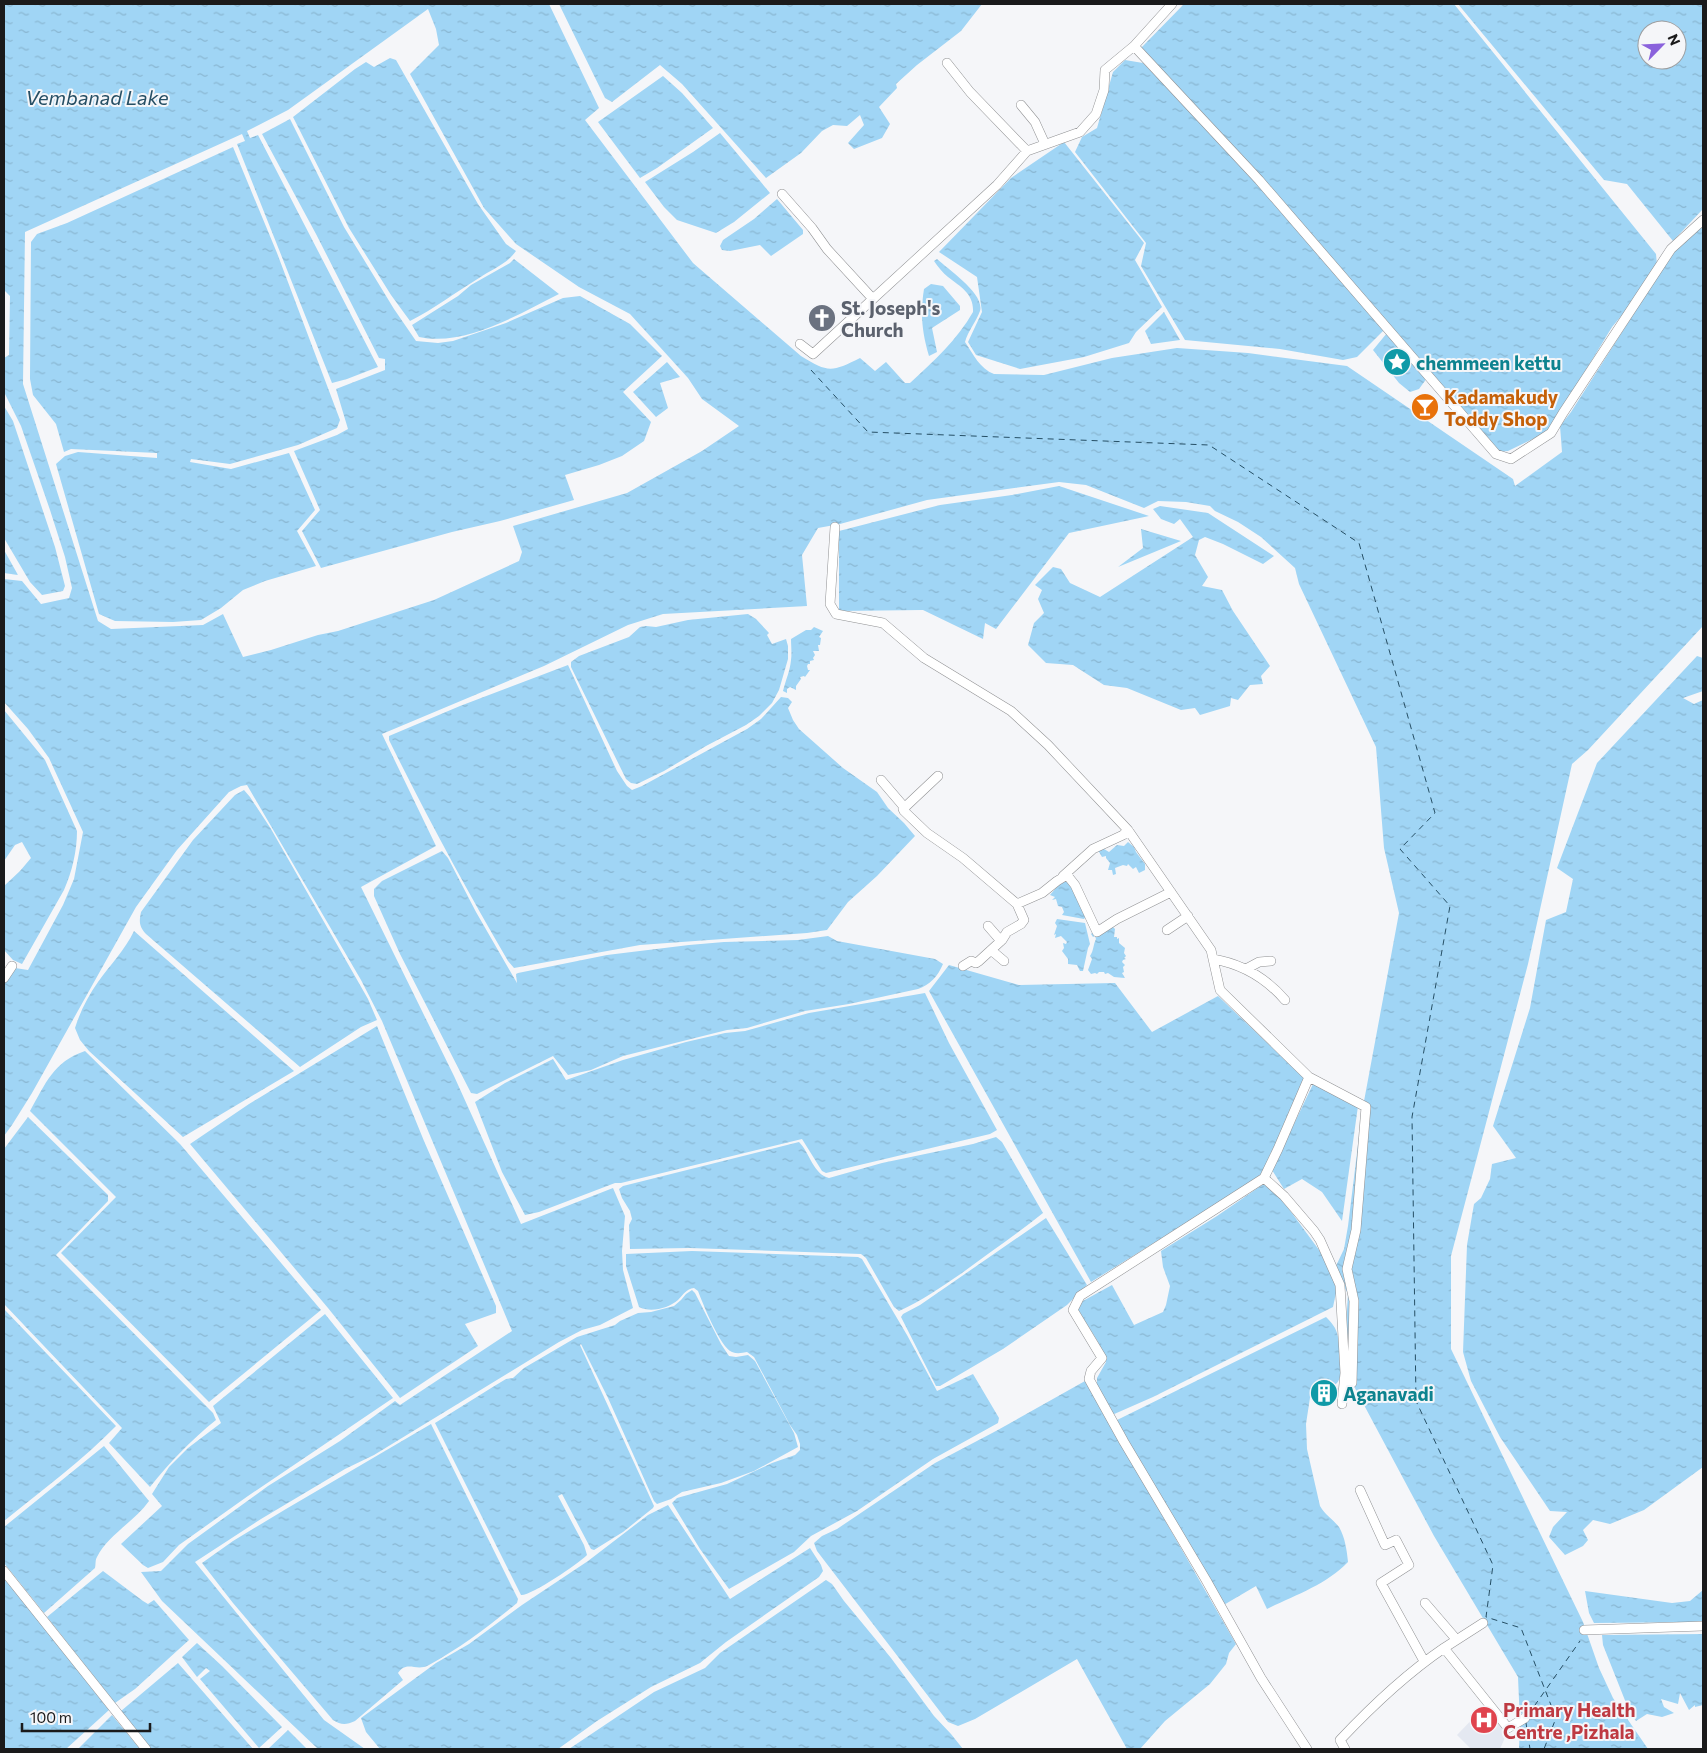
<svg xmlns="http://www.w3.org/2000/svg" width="1707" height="1753" font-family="Commissioner,sans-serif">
	<defs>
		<pattern id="water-ripples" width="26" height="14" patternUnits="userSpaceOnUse" patternTransform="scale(1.25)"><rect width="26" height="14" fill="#a0d5f5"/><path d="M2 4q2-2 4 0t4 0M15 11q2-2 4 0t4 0" fill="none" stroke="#89b6d1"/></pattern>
	</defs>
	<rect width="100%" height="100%" fill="#f5f6f9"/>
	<path fill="#e4e8f1" d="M1485 1706 1507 1733 1500 1749H1471L1457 1735Z"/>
	<path fill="url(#water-ripples)" fill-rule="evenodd" d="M4 4H549L599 108 585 120 693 263 801 356C828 373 832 372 860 358L875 371 886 362 905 383H910C934 361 957 340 973 312 974 294 961 287 948 277 943 273 938 267 934 261L937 259C949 270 985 294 980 311 976 322 968 331 965 342 973 354 980 369 994 374L1044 375 1112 358 1177 348 1248 353 1347 366 1513 479 1515 486 1562 452 1560 426 1571 412 1677 246 1703 226V626L1588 750 1572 764 1528 964 1451 1256V1349L1583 1622 1599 1668 1613 1698 1648 1749H1519L1520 1723 1518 1677 1434 1536 1349 1377 1345 1341 1348 1294 1335 1268 1344 1249 1348 1226 1362 1112 1399 913 1384 848 1376 747 1299 584 1295 568 1261 537 1238 522 1215 511 1210 506 1186 502 1158 501 1144 508 1086 485 1059 482 927 500 840 524 818 528 802 555 807 606 663 614 628 625 544 666 382 734 436 846 361 887 454 1076 521 1224 613 1188 625 1216 622 1251 623 1270 633 1308 600 1325 582 1330 559 1342 374 1455 345 1469 261 1519 195 1562 324 1720 365 1749H318L162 1601 141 1572 161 1571 188 1544 268 1486 340 1441 395 1401 400 1405 512 1331 382 1021 361 980 247 785 241 786 229 792 177 850 136 907 32 1093 12 1125 4 1136V1034L5 1032 4 1030V982L15 968 28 970 63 905 74 879 83 832 49 758 28 729 4 702V579L22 581 41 604 69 598 72 588 65 557 50 510 21 426 4 392V358L9 355 10 296 4 290ZM428 9 436 29 439 45 410 74 484 208 516 244 579 287 630 314 688 378 702 399 739 426 702 451 627 493 513 526 522 552 519 561 434 600 338 631 318 635 271 650 243 657 223 614 203 625 111 629 98 621 23 384 25 232 242 134 245 141 237 144 332 383 347 379 378 367 258 135 250 138 247 131 288 110Z
		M559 4H982L961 31 917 65 896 84 897 88 879 107 890 124 882 138 854 149 848 143 864 125 860 115 847 126 833 125 822 131 801 153 766 178 682 84 660 65 612 102 605 98Z
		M1184 4H1454L1656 254 1657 265 1637 297 1612 327 1549 431 1508 451 1497 452 1140 49Z
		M1458 4H1703V209L1673 241 1627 184 1604 180ZM1647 30H1677V60H1647Z
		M390 58 396 60 478 204 506 244 516 251C507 264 492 269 479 278 456 292 434 309 410 321L391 295 349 228 293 117 355 69 366 62 374 67Z
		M1125 60 1143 63 1244 166 1384 330 1357 357 1343 360 1280 349 1185 340 1141 266 1146 243 1075 152 1082 137 1097 128 1113 72Z
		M663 76 682 93 713 128 657 168 640 178 598 122Z
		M290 119 344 227 394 309 416 341 438 343 453 341 506 323 563 298 580 296 630 324 662 356 623 392 651 422 644 441 622 456 599 465 565 475 574 500 500 521 452 532 321 568 302 531 320 510 294 451 337 435 348 429 336 389 385 370V359L379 358 316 234 262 134Z
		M720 133 770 193 734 222 716 233 677 220 664 207 645 182 693 152Z
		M1064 142 1144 243 1135 260 1162 307 1136 332 1129 343 1084 357 1020 369 976 355 968 342 982 312 977 277 939 252 1011 178Z
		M233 147 277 253 340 420 337 428 298 445 230 464 191 459 190 462 231 469 289 453 315 510 297 531 316 566 265 581 243 590 221 608 201 620 173 622 115 621 99 614 56 464 65 456 78 452 157 458V453L71 449 64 452 56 424 33 395 30 379 31 242 37 234 67 223Z
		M777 199 803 230V234L771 256 760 245 730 251 722 250 720 246 723 240 754 219Z
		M514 259 559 294C519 314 465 347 419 337L412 325 458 296 471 285 510 263Z
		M931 284 943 286 960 306V310L932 328 937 352 929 356C922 332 920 314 924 289Z
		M1164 312 1180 340 1151 344 1145 331Z
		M1387 333 1427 378 1419 389 1410 392 1399 383 1373 350Z
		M667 362 680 377 660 383 668 408 656 417 633 392Z
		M4 406 13 421 55 547 65 586 63 591 42 595 30 582 4 538Z
		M1059 486 1149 516 1069 533 996 629 985 623 983 639 923 610 839 611V531L940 505 1012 495Z
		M1160 506 1208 513 1274 556 1263 564 1223 544 1205 537 1199 540 1195 555 1208 577 1202 586 1222 590 1233 611 1270 666 1261 676 1263 684 1250 685 1238 700 1231 698 1230 706 1200 715 1195 708 1181 710 1127 688 1104 685 1073 665 1046 663 1028 645 1034 623 1044 613 1038 599 1042 590 1035 585 1053 567 1061 569 1070 583 1100 597 1193 537 1180 519 1174 524 1161 519 1153 509Z
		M1141 529 1181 541 1118 567 1143 548Z
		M4 550 18 575 4 573Z
		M748 614 756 619 769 633 767 635 772 644 786 639 788 646V659L779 690 772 703 759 716 746 725 706 746 664 771 637 784 631 783 626 779 571 667V662L579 656 629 637 640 627 646 626 656 627 688 620Z
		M814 627 823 631 819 637 821 638 820 645H818L819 651H813L815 655 813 658 814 660 810 661V664H808L807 666 808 670H810L805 677 804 676 800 677 801 679 796 686V690L790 687 787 689V693L783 691C786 679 790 671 791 660 792 654 791 645 791 639L806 630H811Z
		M1697 656 1703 658V691L1683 698 1694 704 1703 700V1467L1644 1510 1610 1524 1593 1520 1583 1530 1588 1540 1583 1546 1565 1555 1549 1537 1553 1527 1567 1512 1550 1511 1500 1437 1471 1381 1463 1352 1467 1245 1474 1204 1481 1198 1490 1179 1492 1164 1516 1158 1493 1126 1530 1008 1546 920 1566 912 1573 879 1557 868 1597 763Z
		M568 665 617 771 627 786 632 790 642 786 747 729 761 719 781 697 788 698 792 702 788 708 793 720 799 729 843 768 877 792 888 808 904 823 915 836 877 876 848 902 827 930 807 933 640 945 514 968 508 961C466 889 426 815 389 740V736L460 706Z
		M4 710 45 760 77 831C77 851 72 872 64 890L22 964 13 960 4 950V886L20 871 31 858 22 842 15 845 4 861Z
		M244 790 250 797 271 829 368 999 377 1020 361 1027 300 1067 146 934C139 926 139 922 141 912L193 840 235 795Z
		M1128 842 1134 847 1136 852 1145 864V870L1139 873 1136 867 1133 869 1128 864 1127 866 1123 865 1115 868 1116 874 1113 875 1112 870H1108L1110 863 1106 858V856L1102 857 1098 850 1104 849 1109 852 1117 845 1124 846Z
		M442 851 448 858 476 912 517 983 516 974 518 973 607 955 689 945 724 942 798 940 828 936 837 941 935 959 943 964C938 976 930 985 918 989L849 1004 805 1011 747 1028 727 1030 623 1056 591 1070 568 1075 553 1056 477 1094 471 1093 400 954 374 896V889L382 881Z
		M1066 879 1070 881 1088 914 1084 919 1062 915 1064 912 1062 907 1058 906 1056 899 1052 900 1055 897 1050 895 1062 881 1065 882Z
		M1057 919 1085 923 1090 944 1088 948 1083 971H1080L1077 965 1068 964V959L1062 951 1064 948 1063 943 1066 944 1067 942 1061 936 1055 938 1056 934 1054 935 1057 926 1055 923Z
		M1112 926 1115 929 1114 937H1117V939L1119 938V943L1125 948 1124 953 1126 956 1124 958 1126 959 1123 960 1122 962 1125 965 1123 967 1124 972 1122 973 1125 978 1114 977 1108 973 1105 974 1104 972H1099L1097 974 1095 973 1091 974 1088 970 1092 959 1090 956C1094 950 1093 945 1096 939L1095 936 1093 937 1091 934 1093 932Z
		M134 931 294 1071 183 1137 89 1051 80 1040 75 1028C80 1012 88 996 98 982 110 965 125 950 134 931Z
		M949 965 1019 985 1115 983 1152 1032 1218 996 1305 1079 1260 1177 1091 1282 929 991Z
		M925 993 949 1043 997 1130 990 1134 826 1173 822 1171 802 1139 621 1183H615L539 1212 525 1215 502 1172 475 1102 505 1083 553 1059 566 1080 623 1060 686 1042 725 1033 745 1031 809 1013Z
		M377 1026 424 1141 496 1306V1313L465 1324 478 1346 400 1398 328 1308 190 1144 249 1104Z
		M85 1051 180 1144 321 1310 209 1402 61 1253 116 1197 30 1111C46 1083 53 1062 85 1051Z
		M1314 1082 1358 1106 1342 1221 1322 1192 1302 1179 1284 1189 1272 1170Z
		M28 1117 108 1195V1201L56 1255 213 1413 216 1420C191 1440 170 1462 150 1487L109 1443 122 1428 4 1304V1149Z
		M996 1137 1002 1142 1043 1213C1017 1234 989 1253 962 1273 941 1287 922 1301 899 1311L894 1307 866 1258 861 1254 689 1248 630 1249 629 1225 632 1219 630 1211 622 1198 619 1189 623 1186 799 1142C810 1153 813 1174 829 1178L882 1163 973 1144Z
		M1265 1183 1283 1201 1322 1254 1337 1288 1333 1307 1153 1397 1112 1415 1097 1385V1378L1106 1362C1101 1341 1087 1327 1078 1309L1081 1302 1112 1285 1134 1325 1163 1312 1166 1305 1170 1286 1163 1267 1161 1251 1217 1216Z
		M1046 1218 1087 1285 1067 1305 1003 1349 940 1386H936L901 1317 903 1314 920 1305Z
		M692 1251 858 1257 862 1259 907 1335 937 1391 973 1374 999 1418 998 1423 933 1459 857 1511 811 1536 794 1552 729 1589 700 1549 672 1503 677 1498 727 1484 772 1463 795 1455 800 1450V1444L797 1435 790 1425 754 1357 747 1352C742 1353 737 1354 732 1352 720 1347 703 1304 698 1291L694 1288C686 1289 684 1294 678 1300 669 1308 651 1313 639 1307L626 1266V1254Z
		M692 1290 695 1293 721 1344 729 1356 736 1357 748 1355 755 1361 794 1433 798 1447 754 1471 721 1483 682 1492 671 1499 657 1504 654 1501 608 1398 581 1344 580 1345 654 1506 653 1508 623 1532 594 1550 591 1549 562 1494 558 1496 584 1545 587 1555C578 1564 531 1596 521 1595L435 1423 496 1385 506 1379 513 1378 524 1368 577 1337 615 1325 620 1321 638 1313 651 1312 674 1306 681 1300 686 1294Z
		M4 1309 116 1426C82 1461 42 1490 4 1521Z
		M325 1314 393 1398 248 1496 179 1545 163 1562 148 1568 143 1565 121 1544 162 1506 152 1494 169 1467 188 1448 221 1423 213 1406Z
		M1326 1317C1330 1321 1335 1326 1337 1333 1340 1344 1345 1375 1337 1383 1331 1389 1319 1389 1311 1391L1306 1424 1307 1449 1320 1506C1325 1515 1333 1519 1339 1527 1345 1537 1347 1551 1348 1562 1326 1585 1295 1595 1267 1609L1256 1586 1222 1606 1115 1421Z
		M1085 1381 1236 1644 1229 1653 1226 1664 1210 1684 1165 1721 1140 1749H1127L1077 1659 975 1719 958 1726 948 1722 817 1551 814 1543 822 1536 837 1529 935 1463 996 1431Z
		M431 1424 518 1599 517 1603C489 1626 460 1648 429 1665 416 1672 407 1660 398 1673L403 1680 355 1721C346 1725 341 1725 333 1720L233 1603 202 1563 233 1541 286 1509Z
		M104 1446 149 1501C135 1521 108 1535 97 1557 95 1560 96 1564 95 1568L44 1613 4 1563V1527Z
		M668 1505 730 1599 810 1548 821 1565 823 1571 819 1577 726 1642 700 1663 651 1687 597 1721 558 1749H380L366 1732 361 1718 436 1663 469 1644 522 1605 588 1561 648 1515Z
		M103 1571 143 1601 148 1604 154 1600 189 1640 135 1689 115 1703 47 1617Z
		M4 1577 109 1710 66 1749H4Z
		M826 1580 832 1584 844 1601 891 1658 934 1716 951 1734 963 1749H569L654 1692 705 1668 720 1653Z
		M1703 1590V1622L1594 1623 1589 1613 1585 1591 1672 1603 1690 1601Z
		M1703 1634V1705L1695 1707V1705L1689 1710 1680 1693 1678 1704 1661 1699 1664 1707 1674 1713 1662 1717 1647 1714 1636 1721 1630 1713 1603 1645 1602 1635Z
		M197 1643 222 1666 282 1727 259 1748 200 1679 210 1671 206 1668 197 1677 182 1657Z
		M178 1663 253 1749H151L121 1711Z
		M112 1715 140 1749H77H78Z
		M288 1730 307 1749H268Z"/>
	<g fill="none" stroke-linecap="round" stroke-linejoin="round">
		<path stroke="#264f65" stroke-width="1" stroke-dasharray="6 5" stroke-linecap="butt" d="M811 370 868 432 1209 445 1359 543 1435 813 1400 849 1450 906 1412 1117 1416 1401 1493 1565 1486 1617 1521 1628 1556 1718 1544 1749
			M1528 1715 1580 1641
			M1526 1723 1530 1749"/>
		<defs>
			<path id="street" d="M1134 46 1259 180 1496 454 1511 459 1551 433 1563 413 1671 249 1703 220
				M947 63 970 92 1027 151
				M1021 105 1035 122 1045 144
				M782 194 812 228 827 249 873 299
				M800 344 813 354 997 185 1027 151 1080 132 1096 114 1104 90 1105 70 1134 46 1172 4
				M835 527 830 604 836 614 883 623 924 658 1011 711 1048 745 1128 830 1211 950 1220 990 1309 1077 1278 1149 1264 1178 1080 1296 1073 1310 1102 1358 1091 1371 1089 1379 1124 1442 1206 1580 1261 1678 1307 1749
				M938 776 903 809 904 811 927 833 963 858 1017 904 1042 893 1057 881 1067 875 1075 885 1097 932 1117 919 1171 892
				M881 780 905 808
				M1063 876 1093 849 1123 835 1128 830
				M988 926 1001 941
				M1167 930 1188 916
				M991 950 1004 961
				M1213 959C1242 964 1266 978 1285 1000
				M963 966 971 961 976 963 979 961 1002 940 1007 932 1021 924 1024 920 1017 904
				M1246 969 1259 962 1271 961
				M4 978 12 966
				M1309 1077 1366 1107 1356 1230 1347 1269 1354 1301 1352 1383
				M1264 1178 1284 1196 1314 1231 1320 1240 1340 1285 1345 1373 1342 1404
				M1360 1490 1385 1545 1396 1540 1409 1565 1381 1583 1424 1661
				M4 1571 146 1749
				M1425 1603 1456 1639
				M1584 1630 1703 1626
				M1444 1648 1483 1623
				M1345 1749 1340 1740C1372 1706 1406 1674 1444 1648L1508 1728 1525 1718"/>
		</defs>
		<use href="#street" stroke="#909193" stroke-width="10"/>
		<use href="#street" stroke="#fff" stroke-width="9"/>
	</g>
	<defs>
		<symbol id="church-disc" viewBox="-11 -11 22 22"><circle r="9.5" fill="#6b7280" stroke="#f5f6f9"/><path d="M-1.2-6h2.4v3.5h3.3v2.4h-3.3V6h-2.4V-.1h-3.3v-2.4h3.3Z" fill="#fff"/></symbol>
		<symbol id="sight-disc" viewBox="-11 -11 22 22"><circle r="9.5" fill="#0f9aa8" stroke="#f5f6f9"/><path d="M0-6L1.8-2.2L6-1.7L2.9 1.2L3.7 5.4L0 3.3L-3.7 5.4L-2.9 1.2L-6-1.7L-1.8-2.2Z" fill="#fff"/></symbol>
		<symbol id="bar-disc" viewBox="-11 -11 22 22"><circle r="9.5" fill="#e8710a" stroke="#f5f6f9"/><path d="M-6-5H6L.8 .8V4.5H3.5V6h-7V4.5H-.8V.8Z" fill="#fff"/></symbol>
		<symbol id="building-disc" viewBox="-11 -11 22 22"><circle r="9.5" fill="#0f9aa8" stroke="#f5f6f9"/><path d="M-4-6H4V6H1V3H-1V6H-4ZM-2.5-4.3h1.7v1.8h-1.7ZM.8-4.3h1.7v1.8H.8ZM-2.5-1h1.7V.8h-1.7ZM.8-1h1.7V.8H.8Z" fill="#fff"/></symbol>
		<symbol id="hospital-disc" viewBox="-11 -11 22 22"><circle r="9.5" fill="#e0444e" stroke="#f5f6f9"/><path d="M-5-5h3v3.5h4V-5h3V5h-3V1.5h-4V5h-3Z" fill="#fff"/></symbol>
	</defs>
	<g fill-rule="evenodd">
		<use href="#church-disc" x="806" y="302" width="32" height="32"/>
		<use href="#sight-disc" x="1381" y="346" width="32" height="32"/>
		<use href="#bar-disc" x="1409" y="391" width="32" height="32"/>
		<use href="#building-disc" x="1308" y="1377" width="32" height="32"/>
		<use href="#hospital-disc" x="1468" y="1704" width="32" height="32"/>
	</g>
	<g text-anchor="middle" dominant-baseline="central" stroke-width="4" stroke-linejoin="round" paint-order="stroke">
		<g font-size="19" font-weight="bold" fill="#5b616d" stroke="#f5f6f9" text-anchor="start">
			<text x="841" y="307">St. Joseph's<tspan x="841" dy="22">Church</tspan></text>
		</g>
		<g font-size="19" font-weight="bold" fill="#0d838f" stroke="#f5f6f9" text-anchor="start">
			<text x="1416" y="362">chemmeen kettu</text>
			<text x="1343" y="1393">Aganavadi</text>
		</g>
		<g font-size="19" font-weight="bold" fill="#c56008" stroke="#f5f6f9" text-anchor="start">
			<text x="1444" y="396">Kadamakudy<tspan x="1444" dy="22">Toddy Shop</tspan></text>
		</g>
		<g font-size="19" font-weight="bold" fill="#be3a42" stroke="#f5f6f9" text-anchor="start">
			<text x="1503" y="1709">Primary Health<tspan x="1503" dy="22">Centre ,Pizhala</tspan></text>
		</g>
		<g font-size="20" font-style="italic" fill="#264f65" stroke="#f5f6f9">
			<text x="97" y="97">Vembanad Lake</text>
		</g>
	</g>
	<rect width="1707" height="1753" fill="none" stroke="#1a1a1b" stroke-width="10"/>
	<g transform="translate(1662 45) rotate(66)"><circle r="24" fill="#f5f6f9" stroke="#9d9ea0"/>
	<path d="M0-4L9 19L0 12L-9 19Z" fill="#8a62dc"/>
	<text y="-8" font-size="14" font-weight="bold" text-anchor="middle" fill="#1a1a1b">N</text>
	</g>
	<path d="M22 1723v8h128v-8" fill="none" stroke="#1a1a1b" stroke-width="2.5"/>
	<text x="30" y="1723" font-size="15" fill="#1a1a1b" stroke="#f5f6f9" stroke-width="4" paint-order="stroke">100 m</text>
</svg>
